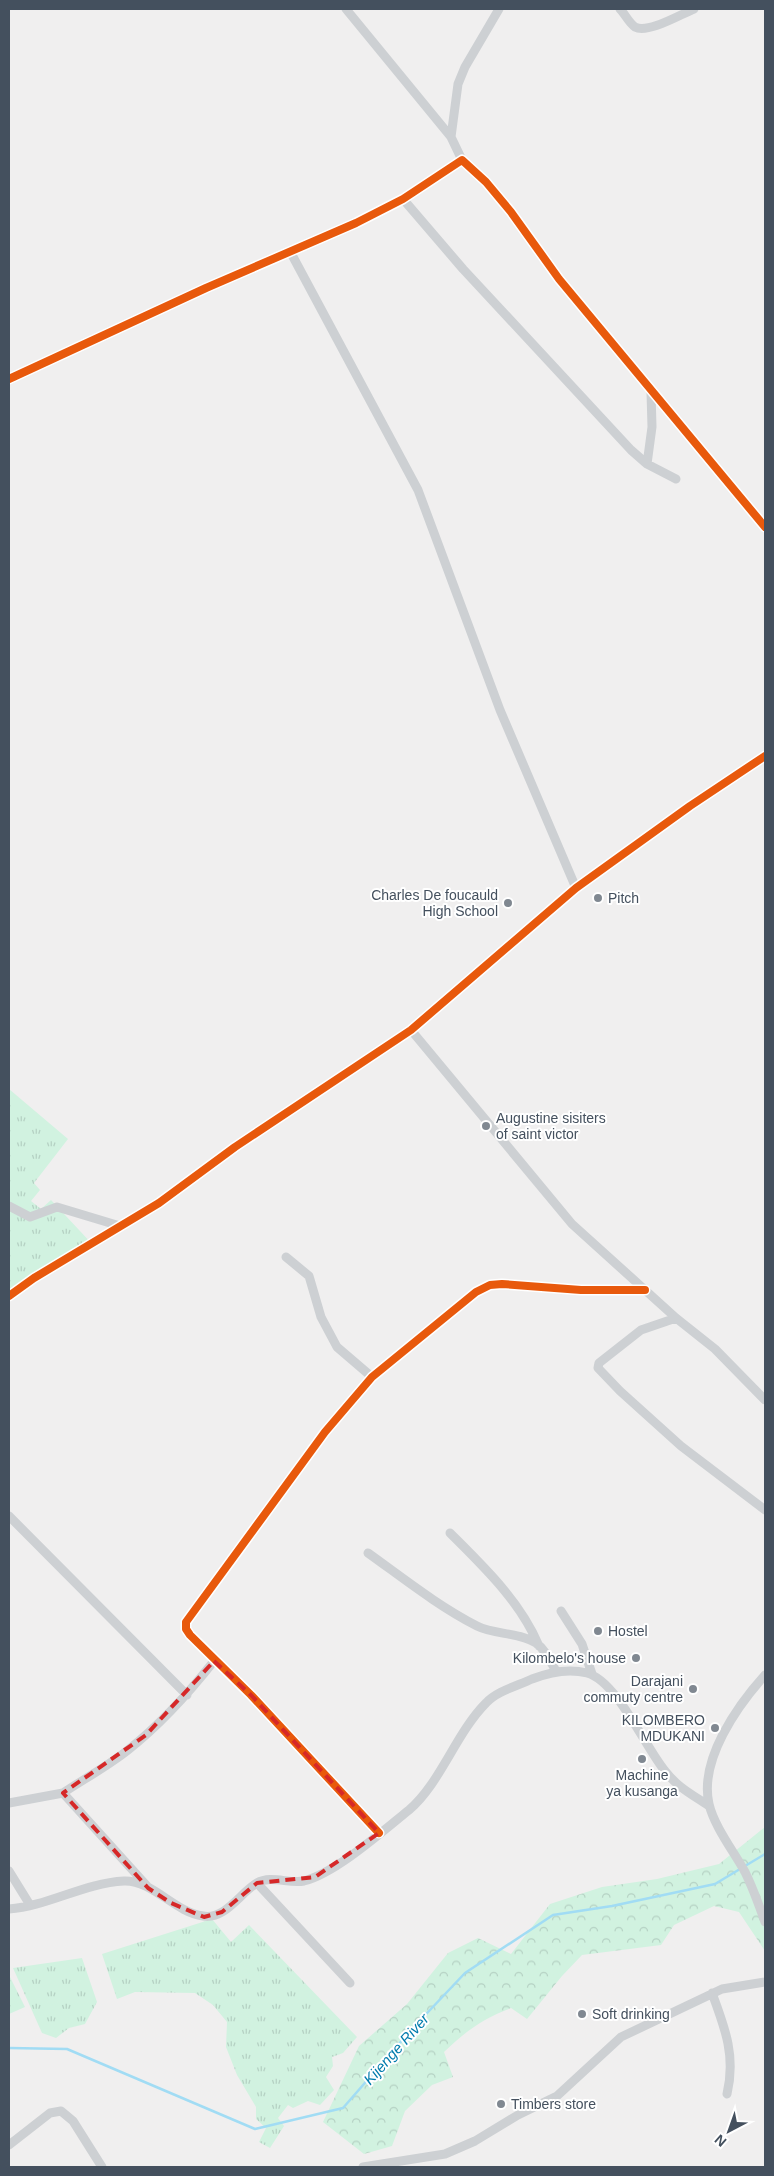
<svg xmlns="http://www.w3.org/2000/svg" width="774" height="2176" font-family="Arial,sans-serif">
	<defs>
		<pattern id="grass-tufts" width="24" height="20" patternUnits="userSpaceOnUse" patternTransform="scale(1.25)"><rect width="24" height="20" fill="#d1f2e0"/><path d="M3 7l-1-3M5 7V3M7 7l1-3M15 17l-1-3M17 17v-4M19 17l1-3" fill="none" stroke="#b5d1c3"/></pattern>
		<pattern id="forest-crowns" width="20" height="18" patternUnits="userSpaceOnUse" patternTransform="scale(1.25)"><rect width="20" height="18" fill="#d1f2e0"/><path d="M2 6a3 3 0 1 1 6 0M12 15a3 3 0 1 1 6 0" fill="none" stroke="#b5d1c3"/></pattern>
	</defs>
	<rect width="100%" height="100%" fill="#f0efef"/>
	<path fill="url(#grass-tufts)" d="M9 1089 68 1139 34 1183 40 1190 31 1201 41 1209 51 1200 94 1246 11 1299 9 1297Z
		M212 1919 231 1942 249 1925 357 2037 343 2053 332 2057 333 2066 326 2077 334 2090 320 2105 308 2101 293 2108 288 2105 278 2118 284 2126 270 2148 259 2142 266 2128 256 2119V2107L237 2075 226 2047 227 2022 213 2005 195 1993 135 1992 117 1999 102 1954Z
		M82 1958 97 2002 85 2024 69 2028 56 2038 42 2033 13 1968Z
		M9 1975 25 2007 9 2014Z"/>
	<path fill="url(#forest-crowns)" d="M765 1827V1951L739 1912 714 1906 674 1925 661 1945 582 1955 562 1976 527 2019 511 2008C482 2019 466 2031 444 2052L453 2077 432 2085 405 2111 392 2146 364 2154 323 2122 359 2046 407 2004 448 1953 478 1938 511 1954 550 1904 602 1887 657 1879 719 1864Z"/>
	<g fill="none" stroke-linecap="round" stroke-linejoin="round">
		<path stroke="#a1dcf4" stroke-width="2.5" d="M9 2048 67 2049 255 2129 343 2108 412 2029 465 1973 553 1915 612 1906 715 1884 765 1854"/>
		<path stroke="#cdd0d3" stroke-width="9" d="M346 9 451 137 462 160
			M620 9C625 14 629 23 635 27 648 34 681 14 694 9
			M451 137 458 84 465 67 499 9
			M403 199 463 269 631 450 647 464 676 479
			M291 253 418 490 500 710 576 888
			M9 379 206 288 356 223 403 199 462 160 486 182 511 212 559 279 765 527
			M647 464 652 427 651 392
			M411 1030 572 1224 676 1318 715 1349 765 1400
			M9 1206 30 1217 57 1207 120 1226
			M286 1257 309 1276 321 1317 337 1347 372 1377
			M9 1296 34 1278 159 1203 235 1147 411 1030 576 888 690 806 765 756
			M676 1318 641 1330 599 1363 598 1368 620 1391 681 1446 765 1510
			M9 1516 187 1695
			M450 1533C484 1567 520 1601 539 1646
			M368 1553C403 1578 438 1606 477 1626 495 1635 518 1632 536 1643 546 1650 550 1661 556 1671
			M561 1611 582 1644 592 1674
			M765 1675C737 1706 699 1760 709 1804 714 1826 734 1852 745 1872 753 1888 759 1905 765 1922
			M63 1793C84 1779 108 1766 128 1750 161 1724 188 1694 214 1661
			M9 1803 63 1793 147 1886
			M379 1833 251 1695 190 1635 186 1629V1622L325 1432 372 1377 476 1292 490 1285 502 1284 581 1290H645
			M9 1871 30 1905
			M257 1883 350 1983
			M9 1909C48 1906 84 1883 124 1881 153 1880 174 1912 203 1916 225 1920 240 1893 257 1883 271 1875 289 1884 304 1881 336 1873 384 1830 409 1810 440 1784 456 1733 486 1703 497 1691 517 1686 532 1679 550 1672 568 1668 587 1673 617 1681 645 1747 665 1771 677 1787 693 1795 709 1806
			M712 1993C725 2028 736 2056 727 2094
			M9 2145 50 2113 61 2111 73 2121 102 2167
			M363 2167 445 2154 475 2141 518 2115 557 2096 621 2037 722 1989 765 1982"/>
		<defs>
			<path id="cycleway" d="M9 379 206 288 356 223 403 199 462 160 486 182 511 212 559 279 765 527
				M9 1296 34 1278 159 1203 235 1147 411 1030 576 888 690 806 765 756
				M379 1833 251 1695 190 1635 186 1629V1622L325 1432 372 1377 476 1292 490 1285 502 1284 581 1290H645"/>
		</defs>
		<use href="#cycleway" stroke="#fff" stroke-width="11"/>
		<use href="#cycleway" stroke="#e8590c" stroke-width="8"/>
	</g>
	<path fill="none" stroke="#d62828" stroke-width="4" stroke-dasharray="10 6" stroke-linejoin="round" d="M214 1661 251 1695 379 1833 315 1877 257 1883 222 1912 204 1917 171 1903 148 1888 63 1793 146 1735Z"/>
	<g fill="#808891" stroke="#fff" stroke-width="2">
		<circle cx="598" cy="898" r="5"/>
		<circle cx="508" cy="903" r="5"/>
		<circle cx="486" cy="1126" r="5"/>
		<circle cx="598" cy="1631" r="5"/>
		<circle cx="636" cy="1658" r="5"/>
		<circle cx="693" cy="1689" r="5"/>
		<circle cx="715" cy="1728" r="5"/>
		<circle cx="642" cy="1759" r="5"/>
		<circle cx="582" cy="2014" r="5"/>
		<circle cx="501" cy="2104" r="5"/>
	</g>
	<g text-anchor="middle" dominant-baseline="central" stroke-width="4" stroke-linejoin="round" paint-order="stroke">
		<g font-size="14" fill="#44505e" stroke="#fff" text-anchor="start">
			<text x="498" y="895" text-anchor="end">Charles De foucauld<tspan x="498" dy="16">High School</tspan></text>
			<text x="608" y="898">Pitch</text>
			<text x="496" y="1118">Augustine sisiters<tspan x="496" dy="16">of saint victor</tspan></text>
			<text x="608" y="1631">Hostel</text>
			<text x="626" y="1658" text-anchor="end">Kilombelo's house</text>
			<text x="683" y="1681" text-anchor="end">Darajani<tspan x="683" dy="16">commuty centre</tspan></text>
			<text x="705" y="1720" text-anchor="end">KILOMBERO<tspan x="705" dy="16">MDUKANI</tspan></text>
			<text x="642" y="1775" text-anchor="middle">Machine<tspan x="642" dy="16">ya kusanga</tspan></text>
			<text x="592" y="2014">Soft drinking</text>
			<text x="511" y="2104">Timbers store</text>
		</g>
		<g font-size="15" font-style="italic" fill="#017bad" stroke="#fff">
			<text transform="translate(396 2049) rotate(-48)">Kijenge River</text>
		</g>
	</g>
	<rect width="774" height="2176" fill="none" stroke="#44505e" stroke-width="20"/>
	<g transform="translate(729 2131) rotate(221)" stroke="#ffffff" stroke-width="4" paint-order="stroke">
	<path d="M0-4L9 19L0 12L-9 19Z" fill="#44505e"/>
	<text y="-8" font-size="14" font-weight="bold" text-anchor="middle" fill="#44505e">N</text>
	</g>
</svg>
